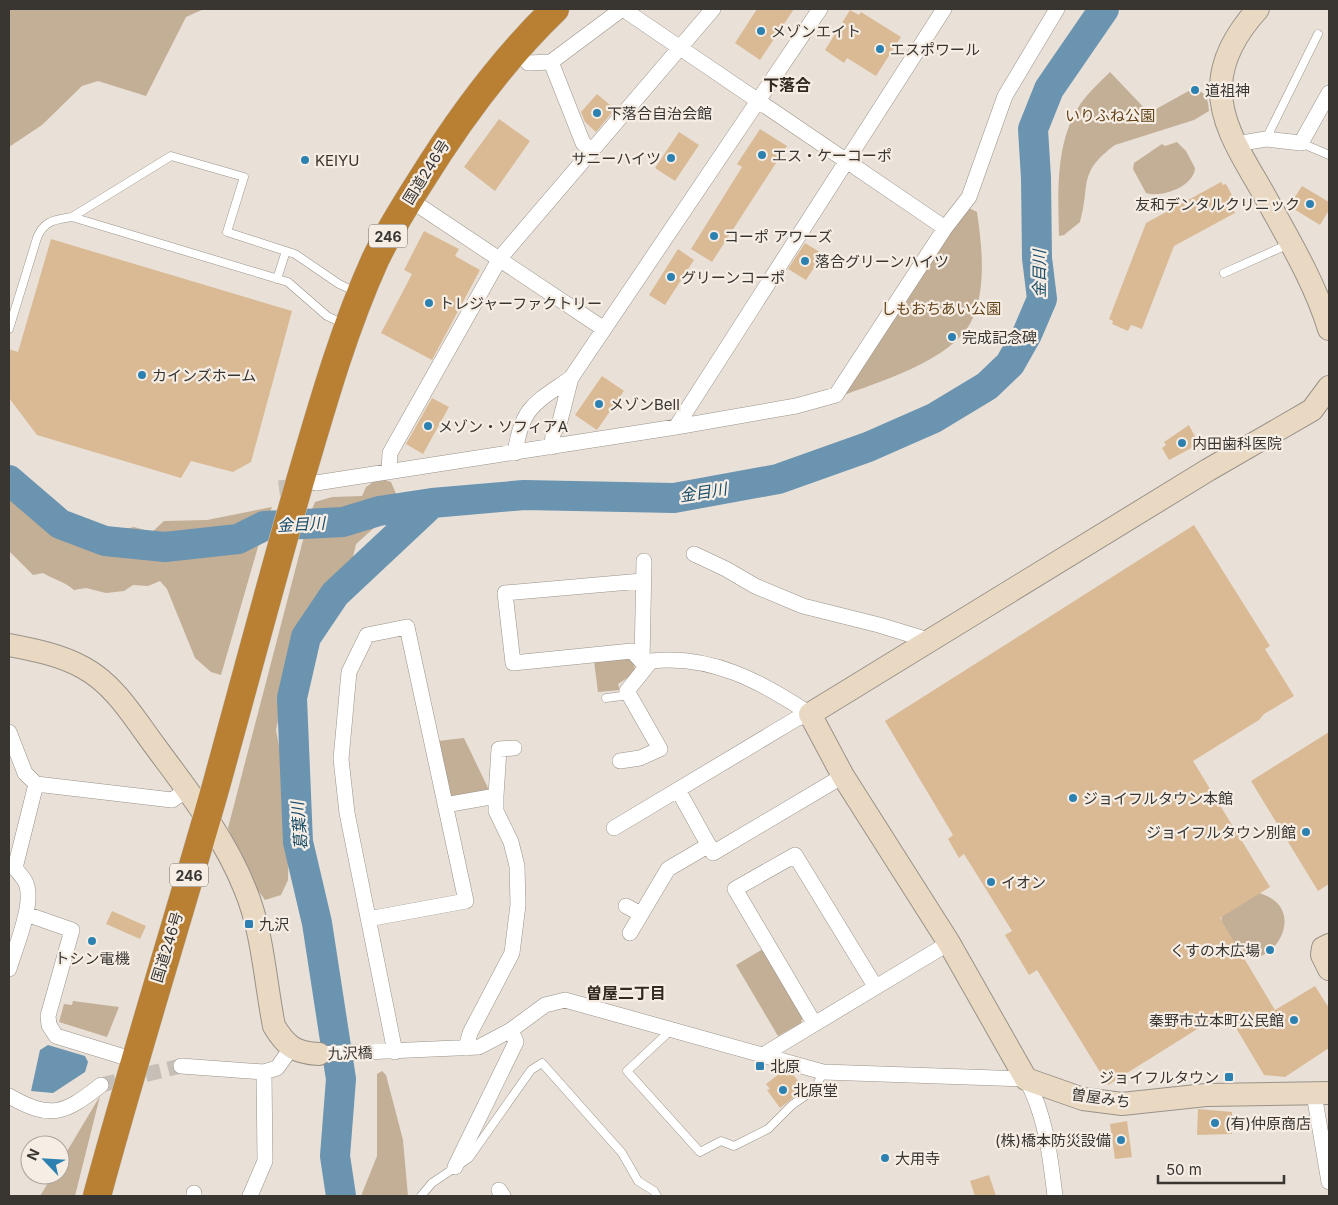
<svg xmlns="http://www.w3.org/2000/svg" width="1338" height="1205" font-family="Inter,'Noto Sans JP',sans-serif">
	<rect width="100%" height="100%" fill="#e9e1d8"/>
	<path fill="#c3ae96" d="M9 9H204L186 17 146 96 98 81 82 86 42 125 9 147Z
		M1110 72 1149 113 1194 88C1206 93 1208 98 1209 111L1194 120 1115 145C1077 173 1091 184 1080 222L1064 235 1059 236C1058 192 1055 141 1081 103 1089 92 1100 82 1110 72Z
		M1177 142 1186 151 1195 168C1194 187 1161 198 1146 193L1133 169 1134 163 1162 144 1165 146Z
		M967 207 977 212C982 246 987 290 971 322 951 360 882 381 844 395Z
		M9 470C30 486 58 495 72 519L121 530 134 527 152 532 164 521 207 520 272 507 260 540 221 675 211 672 195 658 167 589 160 581 148 586 133 585 124 591 106 593 86 588 74 590C64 581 54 580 43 573L33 575 9 551Z
		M379 478 391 482 397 496 393 511 356 544 353 557 313 603 295 641 276 730 287 788 289 827 288 880 281 895 265 900 255 886 228 828 309 517 315 502 332 497 362 496 366 487Z
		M629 658 634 663 635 673 618 684 620 690 598 692 594 661Z
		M464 738 489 790 456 798 448 793 438 741Z
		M1255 892C1322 907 1258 992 1230 942 1224 932 1220 926 1222 914Z
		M763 949 803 1015 801 1023 778 1036 736 965Z
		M73 1001 119 1007 107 1037 59 1022 64 1004 72 1005Z
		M382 1071 386 1075 403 1140 408 1196H361L377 1156V1074Z
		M100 1096 75 1196H40L53 1175H60V1163Z"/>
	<path fill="#6b94b0" d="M48 1045 85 1056 88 1062 85 1072 53 1093 31 1091 40 1050Z"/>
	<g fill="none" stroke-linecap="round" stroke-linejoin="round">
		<path stroke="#6b94b0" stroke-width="30" d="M9 480 60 524 105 541 165 547 238 539 264 526 343 522 379 511 432 503 524 495 674 498 778 479 868 447 934 418 987 386 1010 364 1027 334 1042 299 1037 258 1036 178 1033 129 1049 89 1104 9
			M341 1196 335 1156 341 1079 317 923 298 842 292 698 306 637 335 594 432 503"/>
	</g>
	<path fill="#daba95" d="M757 9H794L760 60 735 43Z
		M850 10 859 15 861 12 901 37 876 76 847 58 844 63 825 50Z
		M597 94 615 109 596 132 585 122 581 112Z
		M499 119 530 141 495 191 464 167Z
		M760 129 787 146 712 262 691 249 742 167 737 164Z
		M679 132 699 145 675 181 655 168Z
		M1221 182 1223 185 1226 184 1234 199 1229 202 1235 213 1174 246 1142 329 1131 325 1128 331 1112 324 1113 321 1109 319 1146 223Z
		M1302 186 1329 202V210L1320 225 1289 206Z
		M424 231 459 249 455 256 480 270 432 360 381 333 412 274 404 270Z
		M51 239 292 311 251 462 233 472 191 461 181 478 37 435 9 398V349L18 352Z
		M805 243 823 254 806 280 788 269Z
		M678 249 694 260 665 305 649 295Z
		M602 376 624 391 597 430 575 415Z
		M432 398 449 407 423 454 406 444Z
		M1189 425 1199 444 1169 460 1162 448 1166 445 1164 442Z
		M1194 525 1270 646 1265 649 1294 696 1264 714 1259 720 1193 761 1270 887 1220 918 1275 1010 1315 986 1329 1008V1048L1285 1077 1264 1075 1226 1011 1108 1085 1037 970 1029 975 1005 935 1012 931 964 854 959 858 948 839 953 835 885 721Z
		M1329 732V884L1318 891 1251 781Z
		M112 911 146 926 140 939 106 924Z
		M783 1071 787 1076 792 1073 802 1086 796 1091 798 1094 780 1108 767 1090 770 1089 766 1084Z
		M1198 1109 1232 1112V1134L1197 1135Z
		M1127 1121 1132 1157 1115 1159 1110 1124Z
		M989 1175 996 1196H975L970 1181Z"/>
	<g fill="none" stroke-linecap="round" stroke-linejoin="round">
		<path stroke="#c6bfb7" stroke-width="15" stroke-dasharray="15 8" stroke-linecap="butt" d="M279 488 303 485
			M101 1085 181 1066"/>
		<defs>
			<path id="lane" d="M1266 139 1318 34
				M1301 143 1329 155
				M72 217 288 282 327 316 344 324
				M1224 273 1289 244
				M277 279 286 251
				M9 329 37 238C44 220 55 220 72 217L171 156 244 177 227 232 295 254 339 284 356 292
				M606 698 630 695
				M671 1030 627 1071 700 1152 721 1141 734 1146 768 1129 792 1105 815 1089 823 1072
				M421 1196 432 1183 469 1158 531 1070 542 1063 622 1153 638 1181 654 1191 657 1196"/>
			<path id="street" d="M623 9 945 228
				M551 62 583 143 591 150
				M528 63 551 62 622 9
				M1236 144 1266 139 1301 143 1329 93
				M409 199 604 329
				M676 427 944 9
				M552 447 553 434 560 421 571 378 820 9
				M515 453C522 406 535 403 571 378
				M389 472 390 453 500 258 713 9
				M316 483 676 427 796 406 836 395 945 228 969 197 1005 96 1057 9
				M694 554 726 569 755 586 803 606 879 625 928 640
				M642 581 505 593 513 663 632 651 642 662 651 661
				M642 662 644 561
				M9 732 25 773 36 784 172 800 187 790
				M620 761 640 758 660 749 627 691 651 661C711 654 762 682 810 714
				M678 790 713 853 843 776
				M496 796 499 749 514 748
				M445 805 496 796V811L511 842 517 866 518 905 512 953 470 1033 466 1048
				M614 828 796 719 810 714
				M626 906 641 914
				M26 914 72 930 48 1016 49 1025 56 1036 134 1060
				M368 919 466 901 407 627 367 635 349 672 341 759 347 813 395 1052
				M630 933 668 869 709 845
				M9 969C15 948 36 901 25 881 22 876 18 872 15 868L36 784
				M814 1023 735 889 795 855 875 986
				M319 1054 479 1047 511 1030 545 1005 565 1000 823 1072 1026 1079C1046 1116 1050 1155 1055 1196
				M763 1055 949 943
				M181 1066 264 1072 277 1068 292 1047
				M1314 1094 1329 1182
				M9 1096C51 1120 64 1114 101 1085
				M455 1167 516 1042 511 1030
				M499 1190 503 1196
				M194 1193V1196
				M250 1196 265 1161 264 1072"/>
			<path id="secondary" d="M1258 9C1238 31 1222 56 1221 86 1219 126 1248 165 1266 198 1289 240 1315 283 1329 329
				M1329 387 1312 410 1208 470 810 714 843 776 949 943 1026 1079 1083 1099 1122 1104 1206 1095 1329 1093
				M9 645C35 650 61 655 84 668 115 685 134 718 155 746 188 791 224 836 245 889 263 932 265 981 274 1026 286 1046 295 1053 319 1054
				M1329 945 1323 948 1322 955 1329 969"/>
			<path id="highway" d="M97 1196C134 1059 177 923 216 786 244 684 271 582 300 481 322 406 343 331 375 260 388 233 404 207 420 182 459 119 502 60 555 9"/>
		</defs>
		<use href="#lane" stroke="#999289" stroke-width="9"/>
		<use href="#street" stroke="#999289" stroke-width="16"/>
		<use href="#secondary" stroke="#999289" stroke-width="24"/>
		<use href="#highway" stroke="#c4c3c2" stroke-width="29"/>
		<use href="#lane" stroke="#fff" stroke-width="8"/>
		<use href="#street" stroke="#fff" stroke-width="15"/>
		<use href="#secondary" stroke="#ead9c2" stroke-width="22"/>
		<use href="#highway" stroke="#b97f32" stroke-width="28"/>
	</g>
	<g fill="#2c81b1" stroke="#f6eee5" stroke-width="2">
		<circle cx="761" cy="31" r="5"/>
		<circle cx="880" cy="49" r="5"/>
		<circle cx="1195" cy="90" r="5"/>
		<circle cx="597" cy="113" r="5"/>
		<circle cx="762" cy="155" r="5"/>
		<circle cx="671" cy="158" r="5"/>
		<circle cx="305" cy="160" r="5"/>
		<circle cx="1310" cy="204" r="5"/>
		<circle cx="714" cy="236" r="5"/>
		<circle cx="805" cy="261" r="5"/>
		<circle cx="671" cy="277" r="5"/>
		<circle cx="429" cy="303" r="5"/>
		<circle cx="952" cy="337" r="5"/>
		<circle cx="142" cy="375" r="5"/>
		<circle cx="599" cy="404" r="5"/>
		<circle cx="428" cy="426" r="5"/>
		<circle cx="1182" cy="443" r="5"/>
		<circle cx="1073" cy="798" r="5"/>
		<circle cx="1306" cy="832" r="5"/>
		<circle cx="991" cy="882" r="5"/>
		<rect x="244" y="919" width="10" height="10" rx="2.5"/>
		<circle cx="92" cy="941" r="5"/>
		<circle cx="1270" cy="950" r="5"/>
		<circle cx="1294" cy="1020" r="5"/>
		<rect x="755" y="1061" width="10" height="10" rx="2.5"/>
		<rect x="1224" y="1072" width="10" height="10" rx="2.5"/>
		<circle cx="783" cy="1090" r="5"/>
		<circle cx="1215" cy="1123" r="5"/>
		<circle cx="1121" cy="1140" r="5"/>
		<circle cx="885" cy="1158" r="5"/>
	</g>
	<g text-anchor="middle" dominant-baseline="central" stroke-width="4.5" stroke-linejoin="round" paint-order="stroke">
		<g fill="#f6eee5" stroke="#726d68" stroke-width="1">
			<rect x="369" y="224.5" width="38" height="23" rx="4"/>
			<rect x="170" y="863.5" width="38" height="23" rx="4"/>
		</g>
		<g font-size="14" font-weight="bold" fill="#393632">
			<text x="388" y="236">246</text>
			<text x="189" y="875">246</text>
		</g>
		<g font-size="15" fill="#393632" stroke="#f6eee5" text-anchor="start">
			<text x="771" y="31">メゾンエイト</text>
			<text x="890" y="49">エスポワール</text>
			<text x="1205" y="90">道祖神</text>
			<text x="607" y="113">下落合自治会館</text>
			<text x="772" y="155">エス・ケーコーポ</text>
			<text x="661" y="158" text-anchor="end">サニーハイツ</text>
			<text x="315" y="160">KEIYU</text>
			<text x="1300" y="204" text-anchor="end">友和デンタルクリニック</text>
			<text x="724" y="236">コーポ アワーズ</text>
			<text x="815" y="261">落合グリーンハイツ</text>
			<text x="681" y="277">グリーンコーポ</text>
			<text x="439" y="303">トレジャーファクトリー</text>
			<text x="962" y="337">完成記念碑</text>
			<text x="152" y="375">カインズホーム</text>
			<text x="609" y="404">メゾンBell</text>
			<text x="438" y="426">メゾン・ソフィアA</text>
			<text x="1192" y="443">内田歯科医院</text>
			<text x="1083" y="798">ジョイフルタウン本館</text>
			<text x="1296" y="832" text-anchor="end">ジョイフルタウン別館</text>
			<text x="1001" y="882">イオン</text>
			<text x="259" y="924">九沢</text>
			<text x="1260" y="950" text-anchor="end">くすの木広場</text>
			<text x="92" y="958" text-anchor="middle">トシン電機</text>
			<text x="1284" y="1020" text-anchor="end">秦野市立本町公民館</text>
			<text x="770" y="1066">北原</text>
			<text x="1219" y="1077" text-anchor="end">ジョイフルタウン</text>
			<text x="793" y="1090">北原堂</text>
			<text x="1225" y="1123">(有)仲原商店</text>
			<text x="1111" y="1140" text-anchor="end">(株)橋本防災設備</text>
			<text x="895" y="1158">大用寺</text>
		</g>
		<g font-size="15" fill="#634218" stroke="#f6eee5">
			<text x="1110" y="115">いりふね公園</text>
			<text x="941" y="308">しもおちあい公園</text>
		</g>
		<g font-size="15" fill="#393632" stroke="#f6eee5">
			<text transform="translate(426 172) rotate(-58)">国道246号</text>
			<text transform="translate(167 947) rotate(-73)">国道246号</text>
			<text transform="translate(350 1053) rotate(-2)">九沢橋</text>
			<text transform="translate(1101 1098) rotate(8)">曽屋みち</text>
		</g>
		<g font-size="16" font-weight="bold" fill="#302a23" stroke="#f6eee5">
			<text x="787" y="85">下落合</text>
			<text x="626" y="993">曽屋二丁目</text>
		</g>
		<g font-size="16" font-style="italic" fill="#194c69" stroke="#f6eee5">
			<text transform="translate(1039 274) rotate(-90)">金目川</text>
			<text transform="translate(703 492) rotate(-9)">金目川</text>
			<text transform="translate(301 524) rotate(-3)">金目川</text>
			<text transform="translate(299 826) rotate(-95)">葛葉川</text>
		</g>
	</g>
	<rect width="1338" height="1205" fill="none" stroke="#393632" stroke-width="20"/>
	<g transform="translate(45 1160) rotate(295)"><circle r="24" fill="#f6eee5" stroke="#aaa49d"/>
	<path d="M0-4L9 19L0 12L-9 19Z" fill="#2c81b1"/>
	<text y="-8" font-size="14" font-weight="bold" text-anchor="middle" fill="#393632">N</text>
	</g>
	<path d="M1158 1175v8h126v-8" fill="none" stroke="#393632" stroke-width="2.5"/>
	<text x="1166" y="1175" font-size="15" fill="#393632" stroke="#f6eee5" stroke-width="4" paint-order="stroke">50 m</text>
</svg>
